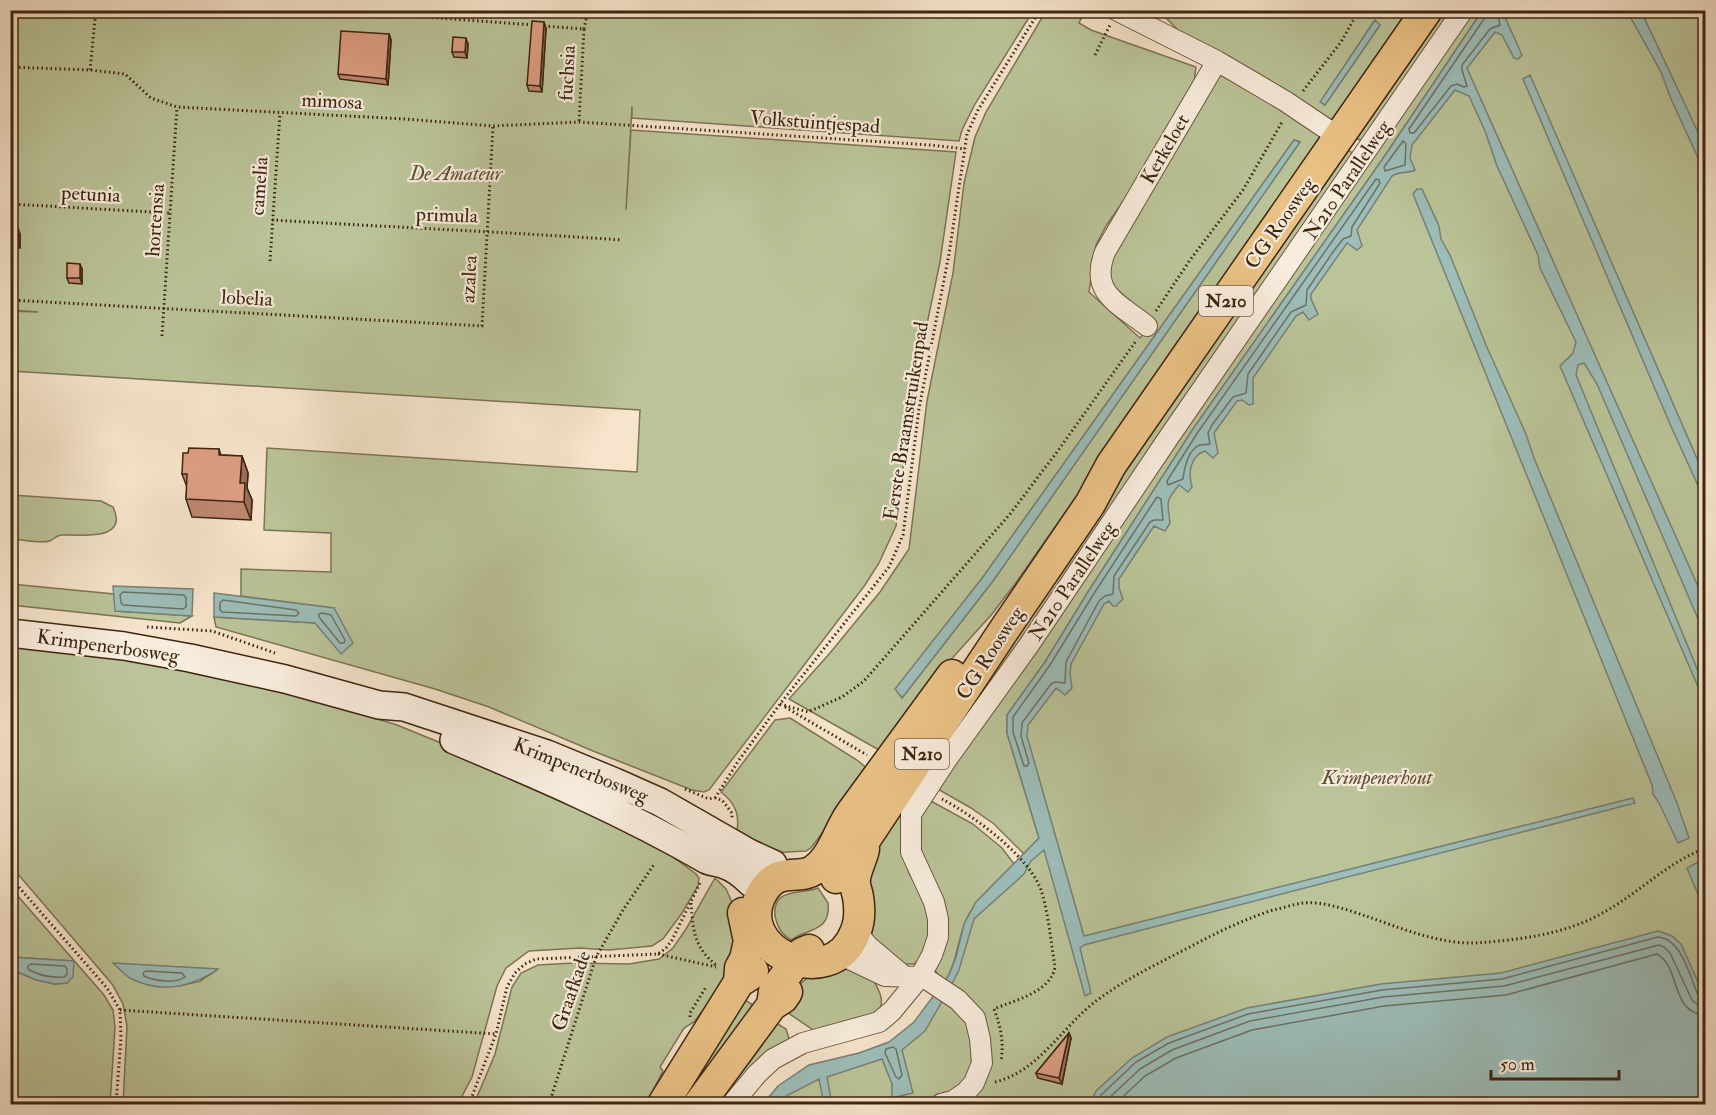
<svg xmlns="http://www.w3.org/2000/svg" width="1716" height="1115" font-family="'IM FELL Double Pica',serif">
	<rect width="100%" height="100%" fill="#f6e4cc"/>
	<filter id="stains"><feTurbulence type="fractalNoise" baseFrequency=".00333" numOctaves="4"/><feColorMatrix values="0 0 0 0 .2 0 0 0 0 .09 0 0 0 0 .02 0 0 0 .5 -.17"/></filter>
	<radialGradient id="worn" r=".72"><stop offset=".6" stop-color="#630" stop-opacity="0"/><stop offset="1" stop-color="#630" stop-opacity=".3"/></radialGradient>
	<path fill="#bbc499" stroke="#7c7454" stroke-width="1.5" fill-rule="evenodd" d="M11 11H1033L975 104 962 130 959 141 632 118V106L626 210 631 130 956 152 940 262 912 395 896 526 879 563 865 585 709 790 704 792 692 790 593 751 489 707 435 689 216 627 214 617 316 623 334 608 241 596V569L331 572V533L264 530 267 448 637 472 640 410 11 371 10 311 38 312 11 310Z
		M1046 11H1085L1079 23 1091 30 1196 67 1194 82 1154 157 1106 226 1096 245 1089 292 1140 338 1153 323 1112 286 1110 272 1112 257 1187 132 1201 102 1221 71 1322 131 1324 142 1015 584 992 614 947 664 879 750 789 699 830 653 880 592 909 549 927 401 953 273 964 183 975 137 986 112ZM1294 140 1300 142 993 581 902 698 896 689 983 577Z
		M1159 11H1415L1339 119 1328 123 1182 34ZM1374 21 1380 25 1325 105 1321 102Z
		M1439 11H1456L1366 142 1352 137Z
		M1471 11H1482L1384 157 1193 429 1088 592 1045 662 1007 715V733L1039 838 1025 855 994 824 971 808 936 788Z
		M1495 11H1705V1104H773L804 1076 901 1045 955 968 971 919 1050 840 1019 723 1401 147Z
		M1345 148 1357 156 928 774 979 692 1072 558 1121 471Z
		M11 495 101 501 113 507C130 543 77 534 61 535 55 536 54 540 49 541 42 544 19 539 11 539Z
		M11 584 114 594 116 611 192 616 180 623 11 605Z
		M11 643 106 655 274 688 397 725 446 745 658 846 696 874 699 878 698 886 682 913 663 939 652 946 609 950 580 948 529 951 506 968 497 986 472 1077 458 1104H123L127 1026 123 1004 112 984 11 866ZM114 964 217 969V970L200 981 180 986Z
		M790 718 857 760 869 770 811 848 806 851 770 853 736 838C740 818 738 805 721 792L775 720Z
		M929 800 973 824 1002 848 1014 864C996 883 973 900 964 925 957 945 956 965 944 983L934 969 942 948 914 852V824Z
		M904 806V855L909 873 925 900 931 935 922 958 914 964H904L885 954 868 930 862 890 880 838Z
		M715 878 726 889 735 909 734 965 717 992 694 1022 684 1028 660 1067 663 1071 646 1104H474L495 1054 512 987 521 973 538 965 574 963 629 964 659 959 673 948 686 929Z
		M10 887 104 995 113 1010 115 1027 110 1104H11V969L36 980 55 984 67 983 73 961 11 957Z
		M818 888 828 903C831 932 808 928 791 940 782 935 777 927 775 916 772 887 801 895 818 888Z
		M847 967 873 979C880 992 887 1004 875 1015L816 1032 781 1008C802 980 809 969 847 967Z
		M742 998 756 1007 686 1104H671Z
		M776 1023 786 1029 791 1045 730 1104H717Z"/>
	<path fill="#9dbeba" stroke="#778176" stroke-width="1.5" d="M1482 11H1507L1504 15 1522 55 1518 59 1514 58 1502 35 1495 32 1467 68 1705 602V635L1597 384 1584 363 1578 365 1576 375 1705 688V703L1560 366 1573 353 1576 342 1540 268 1538 255 1497 166 1485 131 1469 96 1455 90 1412 145 1410 158 1415 170C1407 174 1400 171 1392 176L1357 230 1362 246 1357 250 1347 243 1311 294V299L1318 314 1309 320 1303 312 1296 316 1253 378V404L1249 405 1242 400 1237 401 1214 433 1218 453 1213 458 1205 451C1190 456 1188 473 1192 487L1188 492 1179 485C1164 503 1168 503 1170 523L1165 531 1154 526 1119 579V588L1123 599 1116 606H1113L1109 601 1104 604 1071 664 1070 674 1072 688 1065 695 1056 688 1028 725 1027 736 1084 936 1633 798 1635 803 1084 945 1080 948 1091 993 1085 996 1044 850 1031 861 1024 874 974 919 959 970 952 984 925 1031 902 1050 913 1093 892 1098V1084L882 1059 827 1077 832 1104H824L819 1079 786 1096 779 1104H763L778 1086 809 1065 859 1053 889 1042 914 1022 949 975 956 957 964 924 976 902 1039 838 1007 733V715L1045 662 1088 592 1193 429 1384 157Z
		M1627 11H1641L1705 147V173L1671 99 1661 72Z
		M1375 20 1380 25 1325 105 1320 102Z
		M1530 75 1705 477V501L1670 424 1523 79Z
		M1294 140 1300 142 993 581 902 698 895 689 983 577Z
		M1417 189H1422L1439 226 1441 239 1450 255 1486 345 1526 434 1534 458 1677 803 1689 838 1678 843 1659 803 1653 794 1652 785 1413 194Z
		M113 586 193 589 192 616 115 611Z
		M214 593 334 608 353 643 341 654 315 623 214 617Z
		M1698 862 1705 877V911L1687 868Z
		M1658 931 1672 936 1681 944 1705 998V1104H1090L1096 1091 1132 1058 1167 1037 1247 1008 1381 984 1501 973Z
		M10 957 74 961 73 977 67 983 55 984 36 980 11 969Z
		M113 963 218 969C191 987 162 994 132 979 125 976 119 968 113 963Z"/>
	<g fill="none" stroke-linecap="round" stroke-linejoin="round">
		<path stroke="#6e7264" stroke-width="1.5" d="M1487 10 1486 16 1409 129 1410 133H1414L1451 86 1457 84 1464 87 1467 86 1462 70V65L1490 29 1500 25 1498 16 1500 10
			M1403 141 1406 144 1405 165 1385 171 1384 167Z
			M1376 179 1379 180 1380 183 1352 227 1351 236 1343 239 1333 252 1307 290 1306 305 1291 312 1248 374 1246 393 1233 397 1212 425 1208 433 1210 444C1207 445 1203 444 1200 445 1188 449 1184 469 1183 479L1168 485 1167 481 1198 432Z
			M1157 497 1161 499 1163 520H1154L1150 522 1114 576 1113 594 1105 596 1099 601 1066 662 1065 683 1055 682 1051 684 1022 723 1021 736 1029 763 1027 766H1024L1013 732V717L1050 665 1093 595Z
			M123 592 184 595 186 598V607L183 609 123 605 121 603 120 595Z
			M223 600 296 610 299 613 296 616 222 612 220 610V603Z
			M322 613 331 615 345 640 344 643H340L319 617V614Z
			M31 964 65 966 67 969V974L64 977C51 978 39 976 28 969V966Z
			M146 971 182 973 185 977C175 984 155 981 144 976L143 973Z
			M893 1047 896 1049 902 1075 899 1079 896 1077 885 1053 886 1049Z
			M1097 1104 1101 1095 1136 1062 1169 1043 1248 1014 1382 990 1502 979 1658 937C1682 939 1690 977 1698 995L1706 998
			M1105 1104 1108 1099 1140 1069 1172 1050 1250 1021 1383 997 1504 986 1659 945 1664 947 1670 953 1692 1000 1698 1005 1706 1006
			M1115 1104 1145 1076 1176 1058 1252 1030 1384 1006 1506 995 1657 954C1681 967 1670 1014 1706 1015"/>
		<defs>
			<path id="minor" d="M1116 10 1217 61 1105 252C1089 293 1118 303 1147 326
				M1217 61 1285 101 1340 138
				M856 931 868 946 906 978
				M839 954 885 976 920 977 928 980 958 1000 975 1018 980 1039 982 1063 974 1083 966 1092 953 1101 941 1104
				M732 1104 757 1074 773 1059 803 1043 879 1022 892 1011 920 977 932 955 938 937V919L934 902 911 852V814L947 759 1029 645 1169 437 1463 10"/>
			<path id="secondary" d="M10 633 124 646 190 658 285 679 379 705 404 707 547 754 615 782 660 802 749 853 773 864
				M454 740C540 776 626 813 707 860 713 863 719 862 725 865 734 868 744 876 751 883"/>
			<path id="primary" d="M864 849C862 859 856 869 855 879 854 885 857 891 858 897 860 909 860 922 855 933 831 995 731 950 762 893 778 865 797 881 814 870 833 857 838 831 851 813L952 675
				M836 878 853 850 865 840 1004 630 1090 504 1111 465 1427 10
				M739 982 740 968 745 959 749 941 743 913
				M772 1005 774 991 802 953 809 950
				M663 1104 739 982 750 975 753 971
				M699 1104 772 1005 783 998 787 992"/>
		</defs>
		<use href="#minor" stroke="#6c553e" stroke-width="22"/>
		<use href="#secondary" stroke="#3e250f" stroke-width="30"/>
		<use href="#primary" stroke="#3e250f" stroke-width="33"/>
		<path stroke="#3e250f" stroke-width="3" stroke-dasharray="1.5 3" stroke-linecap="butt" d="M329 10 534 25
			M769 10 840 14 846 10
			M544 26 584 29 579 122
			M584 29 588 10
			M1095 55 1110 25
			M10 67 90 70 125 74 151 98 177 107 405 119 493 126 579 122 930 145 965 149
			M90 70 96 10
			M1303 91 1341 42 1359 10
			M10 204 170 213
			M272 220C389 227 505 232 622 240
			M270 261 280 113
			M10 300 482 326 493 126
			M1156 311 1190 260 1243 190 1282 122
			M162 336 177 107
			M147 627 212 631 275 653
			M780 704 808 712 842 697 864 681 1010 514 1057 452 1136 341
			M785 707 867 755
			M685 789 709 799 715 798 722 800 732 813V819
			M715 798 739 760 780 704 889 567 903 535 919 409 949 254 967 134 978 110 1040 10
			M942 799C974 816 1032 858 1042 893 1049 917 1051 943 1055 967 1051 992 1015 1000 994 1009 1001 1027 1004 1043 1001 1062
			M10 877 107 988 120 1010 121 1038 116 1104
			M691 903C693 931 694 947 717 966
			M658 954 716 967
			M120 1010 496 1034
			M690 1017V1013L706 987
			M995 1082C1038 1072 1062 1027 1096 1001 1124 980 1155 965 1186 949 1214 934 1242 920 1273 910 1283 908 1294 904 1304 903 1324 901 1347 910 1366 916 1400 928 1439 944 1475 943 1519 940 1568 934 1606 911 1640 892 1668 862 1706 848
			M469 1104 496 1034 507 987 515 973 525 964 536 959 658 954 666 948 672 940 701 881
			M549 1104 596 957 623 910 655 863"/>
		<use href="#minor" stroke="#f9edde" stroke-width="20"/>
		<use href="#secondary" stroke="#f9edde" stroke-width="27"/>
		<use href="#primary" stroke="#ebc286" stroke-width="30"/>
	</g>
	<path fill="#be8871" stroke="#3e250f" stroke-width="1.5" d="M546 28 542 92 529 91 527 85Z
		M389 34 391 40 388 85 340 79 338 74Z
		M468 44 467 58 454 57 452 52Z
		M10 228 20 234V248H10Z
		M82 269V284L69 283 67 278Z
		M219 449 221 455 242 456 248 473 247 488 252 500 251 520 192 517 186 499 187 487 182 474 188 453Z
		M1069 1033 1071 1038 1062 1084 1038 1078 1036 1073Z"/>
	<path fill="#9b6f5c" stroke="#3e250f" stroke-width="1.5" d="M544 22 546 28 542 92 540 86Z
		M389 34 391 40 388 85 386 79Z
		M466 38 468 44 467 58 465 52Z
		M18 228 20 234V248L18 243Z
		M80 264 82 269V284L80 278Z
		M242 456 248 473 247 488 252 500 251 520 244 502 240 483Z
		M1069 1033 1071 1038 1062 1084 1059 1078Z"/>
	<path fill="#dd9e83" stroke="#3e250f" stroke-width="1.5" d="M532 21 544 22 540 86 527 85Z
		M341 31 389 34 386 79 338 74Z
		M453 37 466 38 465 52H452Z
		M10 228H18V243L10 242Z
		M67 263 80 264V278H67Z
		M189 448 219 449V455L242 456 240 483H245L244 502 186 499 187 474H182L183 453H188Z
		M1069 1033 1059 1078 1036 1073Z"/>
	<g text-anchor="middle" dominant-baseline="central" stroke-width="4.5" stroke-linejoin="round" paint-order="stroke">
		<g fill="#f9edde" stroke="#76614d" stroke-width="1.5">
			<rect x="1199" y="286" width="54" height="30" rx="4.5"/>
			<rect x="895" y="739" width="54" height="30" rx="4.5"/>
		</g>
		<g font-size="18" font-weight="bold" fill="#3e250f">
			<text x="1226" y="301">N210</text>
			<text x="922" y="754">N210</text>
		</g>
		<g font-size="20" fill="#3e250f" stroke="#f9edde">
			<text transform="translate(567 73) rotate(-87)">fuchsia</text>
			<text transform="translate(332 101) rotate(3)">mimosa</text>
			<text transform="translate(815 122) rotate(4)">Volkstuintjespad</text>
			<text transform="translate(1165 149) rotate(-60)">Kerkeloet</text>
			<text transform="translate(1347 180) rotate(-56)">N210 Parallelweg</text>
			<text transform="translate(259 186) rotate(-86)">camelia</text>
			<text transform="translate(91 194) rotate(3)">petunia</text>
			<text transform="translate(447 215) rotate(2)">primula</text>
			<text transform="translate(155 220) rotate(-86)">hortensia</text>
			<text transform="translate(1280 223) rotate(-55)">CG Roosweg</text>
			<text transform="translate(469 279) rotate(-87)">azalea</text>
			<text transform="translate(247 298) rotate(3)">lobelia</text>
			<text transform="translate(906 421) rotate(-81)">Eerste Braamstruikenpad</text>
			<text transform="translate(1072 581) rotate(-56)">N210 Parallelweg</text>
			<text transform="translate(108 646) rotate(8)">Krimpenerbosweg</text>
			<text transform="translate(990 653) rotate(-57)">CG Roosweg</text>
			<text transform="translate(581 770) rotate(22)">Krimpenerbosweg</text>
			<text transform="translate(571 991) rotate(-71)">Graafkade</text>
		</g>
		<g font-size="20" font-style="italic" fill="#5d4d32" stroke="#f9edde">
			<text x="456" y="173">De Amateur</text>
			<text x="1377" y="777">Krimpenerhout</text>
		</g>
	</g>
	<rect width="1716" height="1115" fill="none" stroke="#f6e4cc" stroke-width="36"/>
	<rect x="12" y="12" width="1692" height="1091" fill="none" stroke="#3e250f" stroke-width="3"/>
	<rect x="18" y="18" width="1680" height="1079" fill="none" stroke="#3e250f" stroke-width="1.5"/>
	<path d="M1491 1070v9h128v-9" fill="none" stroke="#3e250f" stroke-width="3"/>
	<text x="1500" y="1070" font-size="18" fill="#3e250f" stroke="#f9edde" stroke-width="4.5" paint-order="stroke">50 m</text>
	<rect width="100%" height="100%" filter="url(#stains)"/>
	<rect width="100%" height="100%" fill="url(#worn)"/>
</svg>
